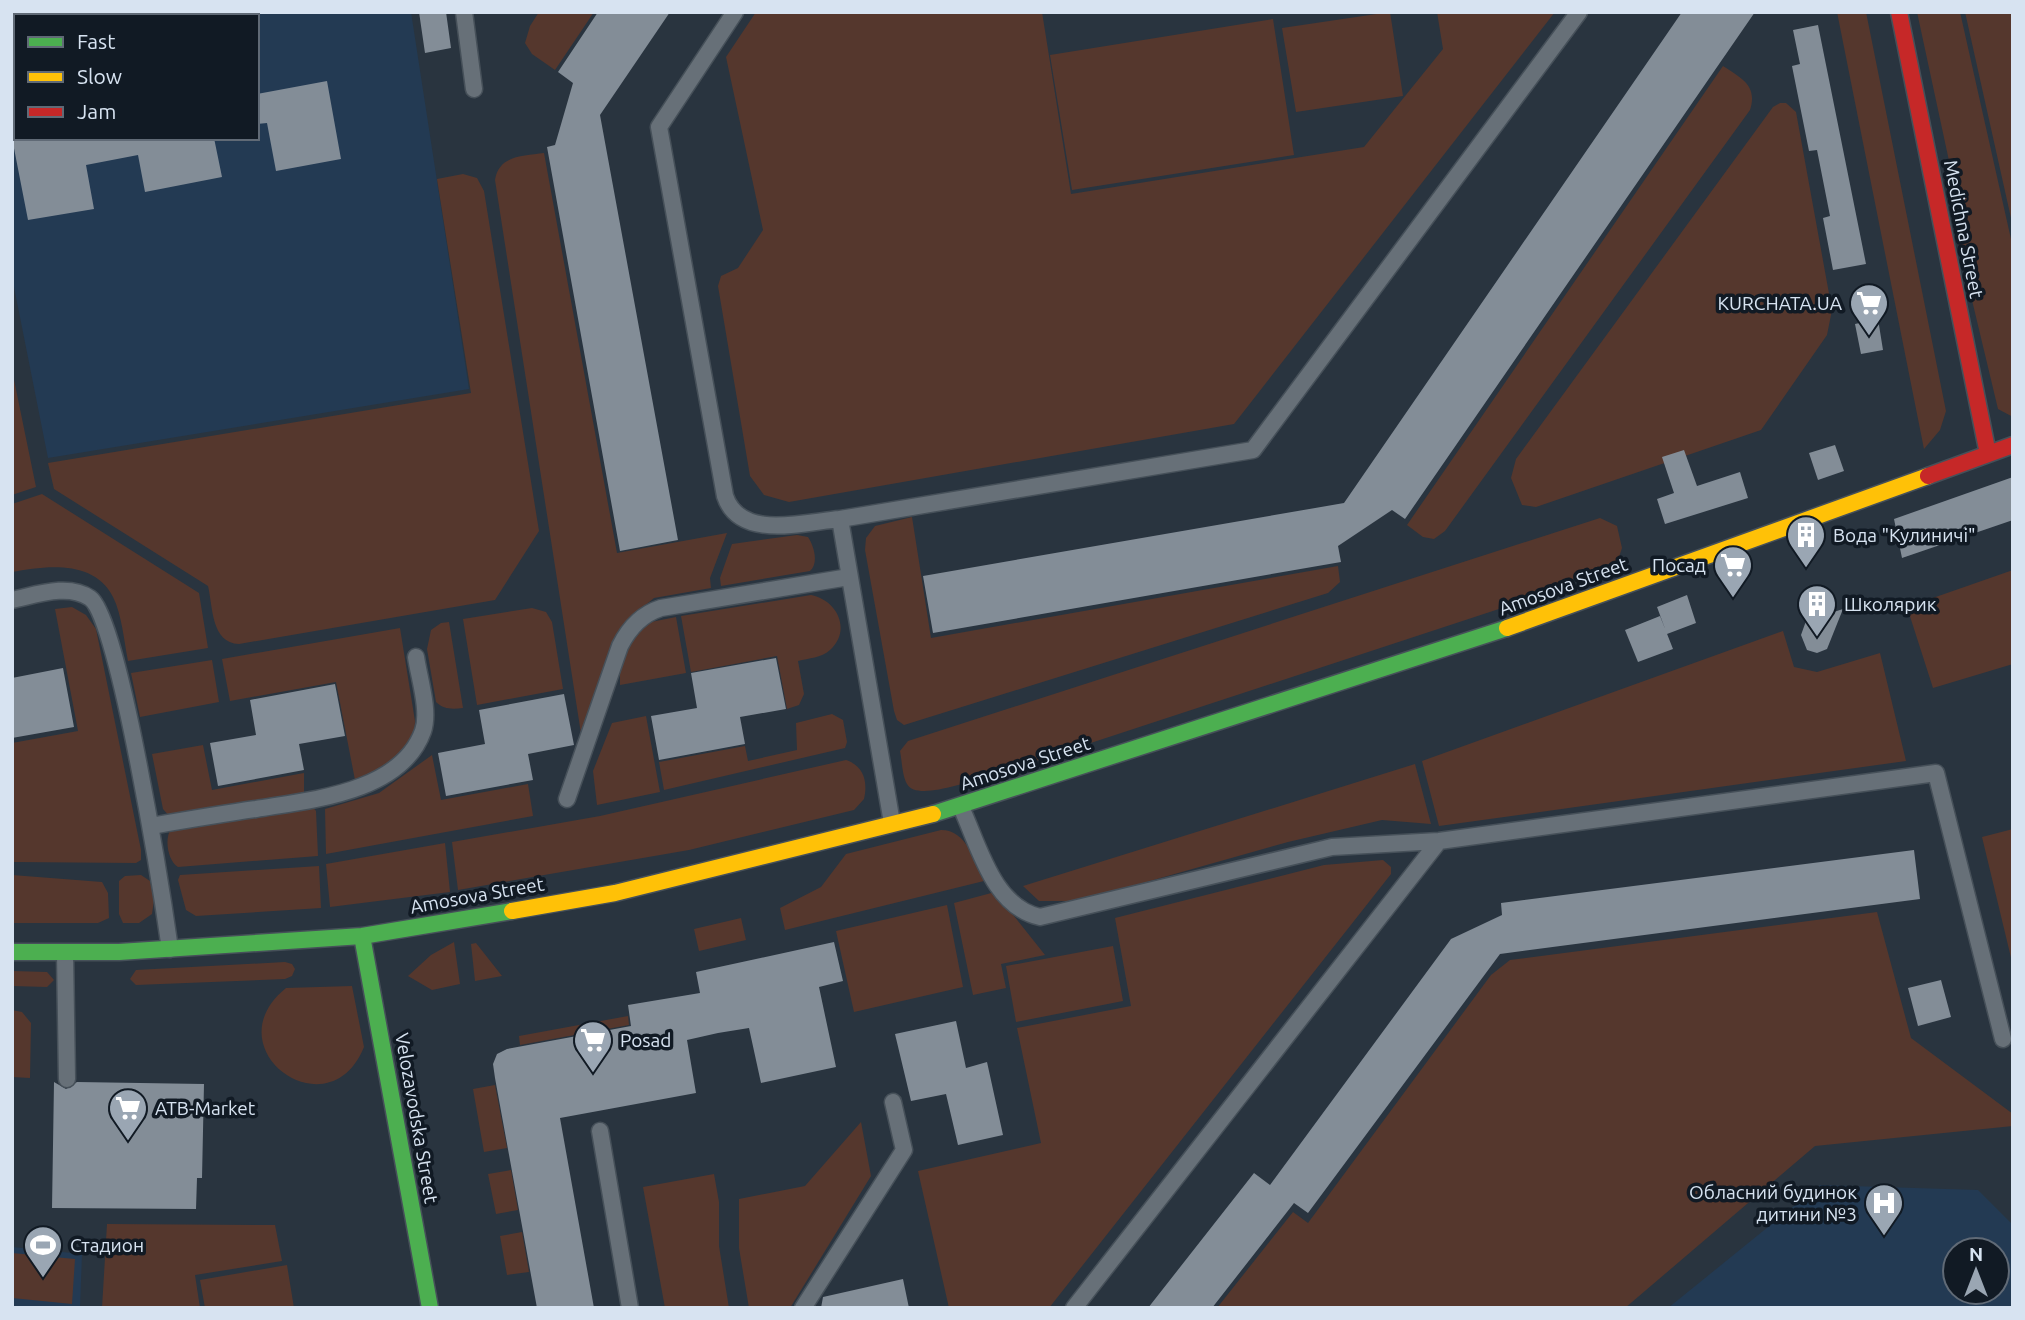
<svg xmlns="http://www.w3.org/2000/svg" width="2025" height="1320" font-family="Ubuntu,sans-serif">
	<rect width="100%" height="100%" fill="#29343f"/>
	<path fill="#233a53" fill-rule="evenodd" d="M12 12H411L469 389 48 458 12 277ZM16 16H257V138H16Z
		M1820 1185 1978 1190 2013 1225V1308H1668ZM1955 1250H1997V1292H1955Z
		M12 1247 82 1254 80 1308H12Z"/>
	<path fill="#55372d" d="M539 12H594L555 70 532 54 525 43 530 26Z
		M756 12H1042L1071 194 1364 147 1443 49 1437 12H1555L1234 424 789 502 764 495 750 476 718 286 721 276 738 268 763 230 726 57Z
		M1390 12 1403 96 1296 112 1282 28Z
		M1837 12H1866L1946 411 1940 430 1924 449Z
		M1917 12H1960L2013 248V417L1998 409 1955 229 1960 212Z
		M1965 12H2013V227Z
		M1273 19 1294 155 1072 190 1050 55Z
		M1723 66C1741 78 1758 85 1750 110L1445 531 1434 539 1423 537 1407 525Z
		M1780 103H1786L1796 112 1832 310 1827 335 1761 430 1536 507 1522 505 1511 478 1516 459 1773 107Z
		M544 153 617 553 727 533 710 578 711 588 654 598 626 621 619 630 582 740 495 180C499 155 523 156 544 153Z
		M463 174 477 178 484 191 539 531 495 600 239 644C211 643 213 607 208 586L54 489 48 463 471 393 437 179Z
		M12 370 36 487 12 495Z
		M42 494 199 593 208 648 128 661C124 641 122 615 113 597 94 559 45 566 12 572V504Z
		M912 517 931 638 1338 566 1340 582 1328 593 904 725 897 720 894 711 865 550 866 538 875 526Z
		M1600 518 1617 526 1622 548 1618 560 1505 607 981 779C965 782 916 801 907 784 902 775 902 761 900 751L908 741Z
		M797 535 808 537C814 546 819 563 810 571L721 586 720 578 732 544Z
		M2013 570V664L1933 688 1907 607Z
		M811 595C837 600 852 630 830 650 821 658 809 658 798 661L804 694 799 705 787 709 777 656 691 672 681 616Z
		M72 607 86 615 96 629 141 850V860L136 863 12 862V743L78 731 55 609Z
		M532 608 546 612 552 622 563 689 477 705 463 619Z
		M676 617 686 673 620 685V662L641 624Z
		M449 622 463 708C453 709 444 710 436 702L427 649 431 630 441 623Z
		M400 628 415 721C415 753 382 770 355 780L336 682 230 701 222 659Z
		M1783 631 1794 667 1817 672 1880 653 1906 761 1439 826 1422 761Z
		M212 660 219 702 140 717 131 673Z
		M832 714 843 720 847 742 845 748 664 790 659 762 745 746 748 761 797 750 796 723Z
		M646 716 660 792 597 805 593 771 612 723Z
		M203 745 212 790 304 773V793L170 817 163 809 152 754Z
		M432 755 441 800 528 784 533 816 326 854 325 809 379 793Z
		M846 760C864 766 868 782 864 799L854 810 689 850 458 890 452 842 600 816Z
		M1415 764 1431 824 1382 820 1288 842 1079 901H1039L1023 886Z
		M311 805 316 811 318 856 178 867C168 861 164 839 171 829Z
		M2013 829V966L1982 837Z
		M941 830C967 830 974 861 984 881L785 930 780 908 821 887 846 854Z
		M445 843 450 892 330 907 326 864Z
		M1383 860 1391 867V874L1049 1308H949L918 1171 1041 1143 1017 1028 1131 1006 1115 918 1324 865Z
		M319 866 321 908 196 916 186 910 178 880 180 875Z
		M12 875 102 882 108 893 109 918 98 923H12Z
		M141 875 150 881 154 900 152 914 139 923H123L119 914V881L125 876Z
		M995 892 1045 955 1001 964 1006 988 973 995 954 903Z
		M947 905 963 987 854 1012 836 931Z
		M1877 912 1911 1038 2013 1114V1126L1815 1146 1625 1308H1217L1293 1212 1308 1223 1491 975 1510 960Z
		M741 918 746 940 699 951 694 929Z
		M454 942 460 984 432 990 408 976 431 955Z
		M476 943 502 976 475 981 471 944Z
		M1113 946 1123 1001 1016 1022 1006 966Z
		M285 962 292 964 295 969 292 976 285 979 136 985 130 979 136 970Z
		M12 971 47 972 54 980 47 987 12 986Z
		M352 986 364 1047C329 1134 211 1049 286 988Z
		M12 1010 22 1012 31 1023 30 1078 12 1077Z
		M628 1016 629 1025 520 1045 519 1036Z
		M495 1085 507 1148 484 1152 473 1089Z
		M861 1122 871 1176 790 1308H749L739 1248V1199L805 1186Z
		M511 1170 518 1210 496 1214 488 1174Z
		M714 1174 719 1202V1246L729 1308H665L643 1187Z
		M107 1224 275 1225 282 1261 195 1275 200 1308H102Z
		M522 1232 529 1272 507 1275 500 1236Z
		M12 1253 75 1259 72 1304 12 1298Z
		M287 1265 294 1308H205L200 1280Z"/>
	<path fill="#838d97" d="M419 12H446L451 48 425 53Z
		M598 12H670L600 115 678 540 620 551 547 147 555 145 573 83 558 72Z
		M1682 12H1755L1405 519 1392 510 1338 546 1341 562 933 633 923 576 1344 503Z
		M1818 25 1866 264 1833 270 1823 218 1830 216 1817 150 1809 151 1792 66 1800 64 1793 30Z
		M327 81 341 159 276 171 267 123 257 124V94Z
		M12 138H214L222 177 145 192 138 155 86 165 94 209 28 220Z
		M1878 319 1883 350 1861 354 1855 324Z
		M1835 445 1844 471 1818 480 1809 453Z
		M1684 450 1697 486 1740 472 1748 498 1665 524 1657 499 1674 493 1662 457Z
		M2013 477V520L1902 558 1894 519Z
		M1687 595 1696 623 1667 634 1657 607Z
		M1843 609 1827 649 1817 653 1807 650 1801 635 1806 621Z
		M1660 616 1673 649 1638 662 1625 630Z
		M776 658 786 709 740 717 745 744 659 760 651 716 697 708 691 673Z
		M63 668 74 727 12 738V678Z
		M335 684 345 736 299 744 304 770 218 786 210 743 256 735 250 700Z
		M564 694 574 745 528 754 533 780 446 796 438 753 485 744 479 710Z
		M1914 850 1920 899 1500 954 1308 1213 1294 1203 1212 1308H1148L1254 1173 1270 1185 1451 939 1502 915 1501 903Z
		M834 942 843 981 819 987 836 1067 761 1083 749 1028 718 1033 687 1040 696 1093 560 1118 594 1308H537L495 1078 493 1064 497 1054 507 1049 631 1026 628 1005 700 993 696 972Z
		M1941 980 1951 1017 1918 1026 1908 988Z
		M956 1021 966 1068 987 1062 1003 1135 958 1145 946 1094 911 1101 895 1034Z
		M54 1082 66 1089 77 1082 204 1084 202 1178H197L196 1209 52 1208Z
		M903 1279 909 1308H821L823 1297Z"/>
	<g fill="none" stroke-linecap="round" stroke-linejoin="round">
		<defs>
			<path id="lane" d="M33 12 34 16
				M464 12 474 89
				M735 12 659 127 725 496C740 541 804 522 840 519
				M12 600C36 595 68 583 90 598 119 617 163 900 170 949
				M567 799 620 646C629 628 642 614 661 608L849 577
				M961 807C979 846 993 907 1040 917L1332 847 1439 841 1936 773 2003 1039
				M892 823 840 519 1253 450 1579 12
				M151 826C186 820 221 814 256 809 310 800 401 793 423 731 430 711 419 678 416 657
				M65 954 67 1079
				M600 1131 630 1308
				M803 1308 904 1150 893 1102
				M1074 1308 1439 841"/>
			<path id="fast" d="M933 814 1507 628
				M362 936 430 1308
				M12 952H119L362 936 512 911"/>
			<path id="slow" d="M1507 628 1928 476
				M512 911 615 893 933 814"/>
			<path id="jam" d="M1899 12 1988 454
				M1928 476 2013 445"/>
		</defs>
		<use href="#lane" stroke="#465059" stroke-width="19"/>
		<use href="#fast" stroke="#465059" stroke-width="19"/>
		<use href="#slow" stroke="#465059" stroke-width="19"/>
		<use href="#jam" stroke="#465059" stroke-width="19"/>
		<use href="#lane" stroke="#677078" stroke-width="16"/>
		<use href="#fast" stroke="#4caf50" stroke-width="16"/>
		<use href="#slow" stroke="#ffc107" stroke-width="16"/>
		<use href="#jam" stroke="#c62828" stroke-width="16"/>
	</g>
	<defs>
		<symbol id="supermarket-pin" viewBox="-11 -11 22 30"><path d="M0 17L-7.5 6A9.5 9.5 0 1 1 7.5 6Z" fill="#9aa6b3" stroke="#111a24"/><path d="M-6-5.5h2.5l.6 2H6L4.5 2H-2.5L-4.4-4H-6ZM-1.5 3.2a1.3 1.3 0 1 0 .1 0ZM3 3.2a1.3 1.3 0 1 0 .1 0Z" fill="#fff"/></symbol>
		<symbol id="building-pin" viewBox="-11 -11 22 30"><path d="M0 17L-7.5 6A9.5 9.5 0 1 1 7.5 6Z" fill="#9aa6b3" stroke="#111a24"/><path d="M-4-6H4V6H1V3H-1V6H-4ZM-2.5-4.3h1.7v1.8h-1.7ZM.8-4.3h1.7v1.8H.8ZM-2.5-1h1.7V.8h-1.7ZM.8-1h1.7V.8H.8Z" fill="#fff"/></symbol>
		<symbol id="hospital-pin" viewBox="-11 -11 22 30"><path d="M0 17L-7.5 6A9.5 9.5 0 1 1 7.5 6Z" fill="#9aa6b3" stroke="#111a24"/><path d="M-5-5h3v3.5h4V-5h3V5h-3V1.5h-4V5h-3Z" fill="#fff"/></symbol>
		<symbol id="stadium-pin" viewBox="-11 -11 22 30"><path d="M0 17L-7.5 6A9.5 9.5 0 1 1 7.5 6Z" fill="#9aa6b3" stroke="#111a24"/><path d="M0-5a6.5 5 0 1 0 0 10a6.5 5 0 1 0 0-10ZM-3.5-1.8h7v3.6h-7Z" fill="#fff"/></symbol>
	</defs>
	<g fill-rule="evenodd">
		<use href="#supermarket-pin" x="1847" y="281" width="44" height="60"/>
		<use href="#building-pin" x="1784" y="513" width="44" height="60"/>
		<use href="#supermarket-pin" x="1711" y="543" width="44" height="60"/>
		<use href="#building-pin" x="1795" y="582" width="44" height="60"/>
		<use href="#supermarket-pin" x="571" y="1018" width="44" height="60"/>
		<use href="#supermarket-pin" x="106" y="1086" width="44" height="60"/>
		<use href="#hospital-pin" x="1862" y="1181" width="44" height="60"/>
		<use href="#stadium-pin" x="21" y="1223" width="44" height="60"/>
	</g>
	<g text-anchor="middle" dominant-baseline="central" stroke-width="7" stroke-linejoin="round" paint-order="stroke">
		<g font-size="19" fill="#d7e3f1" stroke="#111a24">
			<text transform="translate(1964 229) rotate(79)">Medichna Street</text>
			<text transform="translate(1563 586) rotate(-20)">Amosova Street</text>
			<text transform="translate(1025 763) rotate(-18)">Amosova Street</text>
			<text transform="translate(477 895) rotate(-10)">Amosova Street</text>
			<text transform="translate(417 1118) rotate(80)">Velozavodska Street</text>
		</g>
		<g font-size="19" fill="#d7e3f1" stroke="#111a24" text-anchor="start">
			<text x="1842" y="303" text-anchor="end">KURCHATA.UA</text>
			<text x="1833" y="535">Вода "Кулиничі"</text>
			<text x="1706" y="565" text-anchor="end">Посад</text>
			<text x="1844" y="604">Школярик</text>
			<text x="620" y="1040">Posad</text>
			<text x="155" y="1108">ATB-Market</text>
			<text x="1857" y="1192" text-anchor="end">Обласний будинок<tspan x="1857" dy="22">дитини №3</tspan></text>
			<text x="70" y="1245">Стадион</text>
		</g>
	</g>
	<rect width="2025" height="1320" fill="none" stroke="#d7e3f1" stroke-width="28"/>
	<rect x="14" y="14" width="245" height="126" fill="#111a24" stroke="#606a76" stroke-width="2"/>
	<rect x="28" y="37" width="35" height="10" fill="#4caf50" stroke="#606a76" stroke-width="2"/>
	<text x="77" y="49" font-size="21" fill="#d7e3f1">Fast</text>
	<rect x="28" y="72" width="35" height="10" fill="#ffc107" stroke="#606a76" stroke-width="2"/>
	<text x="77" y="84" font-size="21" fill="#d7e3f1">Slow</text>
	<rect x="28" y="107" width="35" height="10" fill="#c62828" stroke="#606a76" stroke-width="2"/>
	<text x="77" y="119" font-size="21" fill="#d7e3f1">Jam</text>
	<g transform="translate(1976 1271)"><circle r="33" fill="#111a24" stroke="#606a76" stroke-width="2"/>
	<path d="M0-5L12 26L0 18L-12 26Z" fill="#9aa6b3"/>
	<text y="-10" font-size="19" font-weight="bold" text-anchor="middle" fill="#d7e3f1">N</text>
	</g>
</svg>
